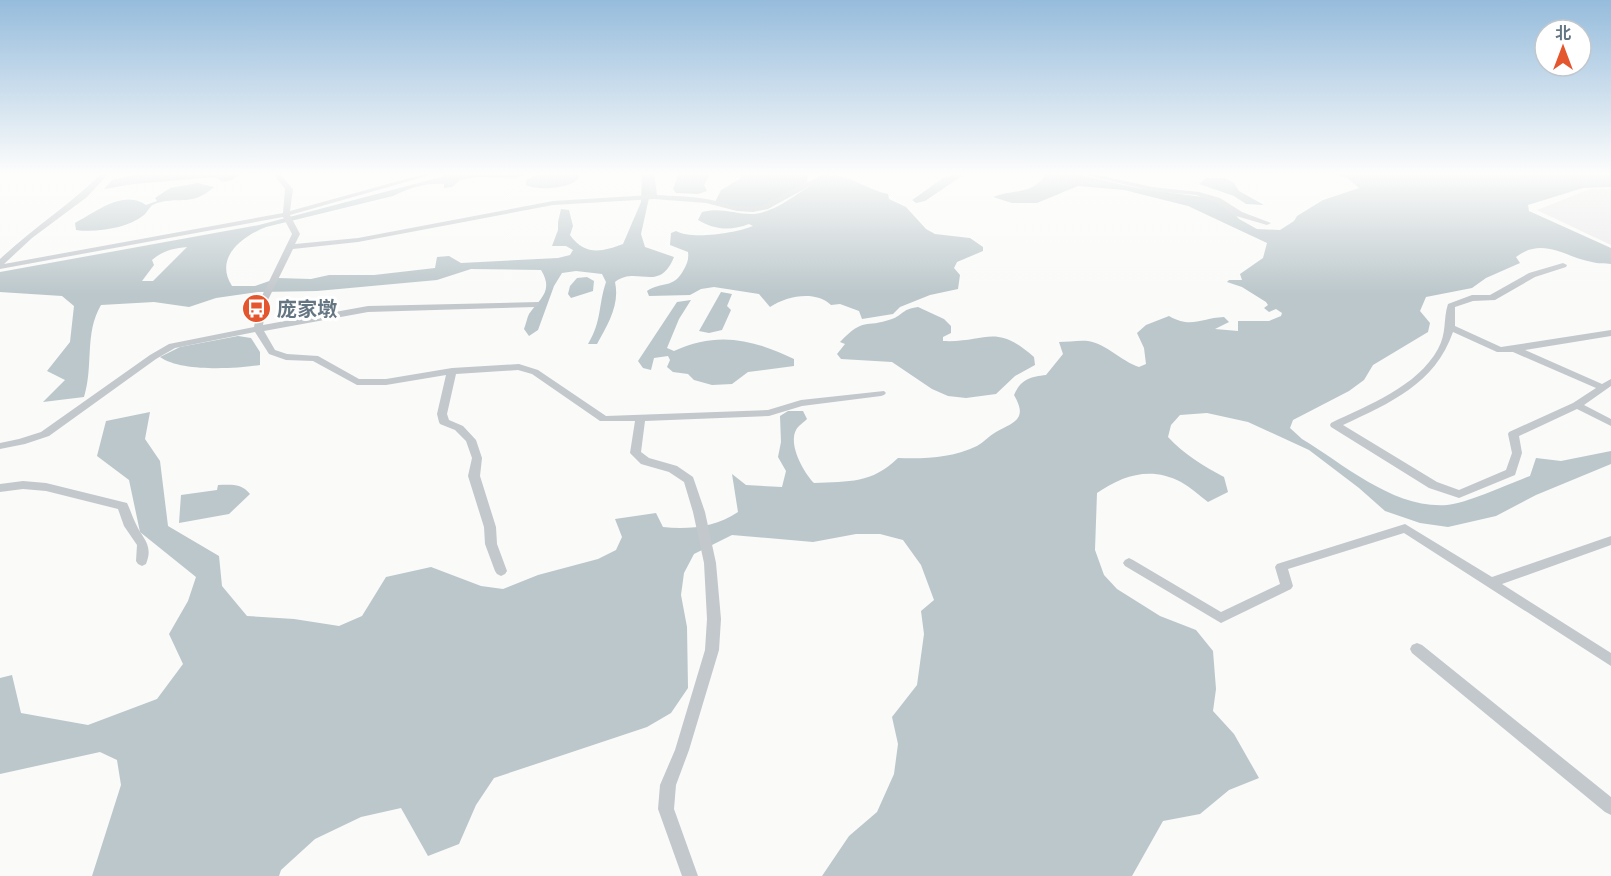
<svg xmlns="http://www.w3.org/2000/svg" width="1611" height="876" font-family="Manrope,'Noto Sans SC',sans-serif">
	<rect width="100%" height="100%" fill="#fafaf8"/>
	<path fill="#e8e9e9" d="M1590 189H1611V245L1537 210Z"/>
	<path fill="#bbc7cb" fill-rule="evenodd" d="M146 172H244L232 180 223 182 215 177 134 184 104 189 112 180Z
		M447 172H535L515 178 476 177 460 180 452 187 444 188V184C425 183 410 188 393 196L266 227C241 237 214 258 232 286H255L278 278 311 279 329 275H374L435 268 437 257 449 256 461 263 558 258 570 255 573 250 566 246H552L558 230V222L561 209 569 210 573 226 570 235C585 256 602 252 623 244L641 202 642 172H652L653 180 641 234 645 247 674 257C659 294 637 265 615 282 620 305 608 324 597 344H588C602 321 598 306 606 282L602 274 576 271 562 273 554 286 538 330 529 336 524 329C526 324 527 318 529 314 540 298 554 291 541 270L471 269 437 280 317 291 258 292 216 298 189 307 154 302 101 305C84 334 94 365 84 397L43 402 65 380 47 371 70 342 74 306 62 296 0 292V272L259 225 441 177ZM187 247 153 281H142L154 265 152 260C162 251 174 248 187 247Z
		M559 172H571L580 176C574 189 538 191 526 185V180L534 176Z
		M679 172H711L704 185 707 191 698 194 676 193 673 189Z
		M739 172H805L808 175 807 182 763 209 753 211 715 202 721 190 740 179 741 175Z
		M961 172 962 176 925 201 916 203 912 200 943 178Z
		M1031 172H1067L1137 188 1210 198 1230 209 1239 219 1257 229 1280 230 1294 221 1297 216 1323 200 1359 188 1347 178 1326 172H1611V187L1583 188 1528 205 1529 211 1611 248V264C1605 263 1598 264 1592 262 1567 258 1543 236 1516 257L1520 263 1486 278 1472 288 1426 297 1420 311 1430 323 1428 332 1373 365 1364 380 1349 391 1293 420 1290 428 1302 439C1345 465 1394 509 1447 505 1465 504 1511 483 1530 476L1536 458 1561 461 1611 451V464L1536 495 1496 516 1448 527 1420 523 1385 511 1359 488 1309 450 1248 422 1207 413 1180 415 1171 425 1168 437C1184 454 1203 466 1224 477L1228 492 1208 502C1199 495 1190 487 1181 482 1151 466 1123 475 1097 493L1095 550 1104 575 1117 589 1160 616 1196 630 1213 651 1216 689 1213 711 1234 734 1259 778 1229 790 1200 814 1163 821 1132 876H822L849 836 877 812 894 774 898 744 892 717 917 685 924 634 921 611 934 600 921 565 903 540 880 534H856L813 542 732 535 694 554 684 573 681 595 687 627 688 688 671 713 647 727 494 778 476 805 459 844 428 856 401 808 361 817 315 839 281 870 279 876H92L121 785 117 760 100 752 0 774V678L12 675 21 713 88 725 157 699 183 664 169 634 188 601 196 577 140 532 129 480 97 456 106 421 150 412 145 439 160 461 168 526 219 556 222 586 247 616 294 619 339 626 362 616 386 577 431 567 481 586 503 589 538 575 598 559 616 550 622 537 615 519 656 513 663 527C688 530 716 527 738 512L732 474 746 485 782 487 786 471 778 457 781 442 780 416 788 411H803L807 419C804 422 798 426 796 430 788 445 804 473 814 483 850 481 871 484 898 458 924 459 953 458 977 446 984 442 989 436 996 432 1015 422 1028 419 1014 395 1021 379 1030 377 1046 375L1063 354 1059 342C1068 342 1079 340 1088 341 1107 344 1121 361 1139 367L1146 364 1144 348 1137 333 1146 325 1169 316C1192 329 1200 318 1224 317L1229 322 1215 329 1238 331V321H1269L1281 316 1282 313 1276 309 1269 312 1264 308 1268 305 1266 302 1242 287 1227 282 1229 280H1242L1240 274 1263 258 1267 243 1188 206 1124 190 1078 186 1037 203H1012L993 197C1014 189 1031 195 1045 176Z
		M835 175C854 178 869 190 888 194L889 199 906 207 926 229 935 234 970 238 983 247V251L957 262 954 268 960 275 958 289 930 295 900 307 893 314 862 319 859 311 840 304 831 305C815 290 787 296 770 307L759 294 714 287 701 289 690 295 649 296 647 291C662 281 673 289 683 271 687 264 689 260 688 252L670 245 671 233 676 231C692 240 736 233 753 226L749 224C731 231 715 230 698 220L702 212C722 207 736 215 754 214 775 212 795 195 813 184L815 180Z
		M1206 178H1225L1234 183 1239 191 1264 205 1246 204 1234 196 1199 184Z
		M198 183 214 187C191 207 182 196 157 203 150 205 149 210 144 215 128 228 96 233 76 230L75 223C96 212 123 189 146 205L157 201 155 198 170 188Z
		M587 277 594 281 593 291 571 298 568 294 570 286 577 278Z
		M721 292 732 294 727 306 731 310 722 330 709 333 699 331Z
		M691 300 679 319 667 348 674 351C718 331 752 339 794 359V366L748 372 732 384 712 385 694 380 688 374 673 372 667 367 670 360 668 356 654 358 651 370 643 368 638 361 677 302Z
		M918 307 944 319 951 326V333L943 337V341C987 343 994 322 1034 357L1035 365 1015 376 996 394 966 398 948 396 932 389 892 362 841 359 837 354 845 344 840 342C865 316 864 329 892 319 903 315 902 309 918 307Z
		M238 336 251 338 260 352V365C235 369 181 372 160 357L180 347Z
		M218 485C231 485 241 483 250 494L229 514 179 523 181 495 217 490Z"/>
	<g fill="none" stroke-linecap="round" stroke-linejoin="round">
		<path fill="#c3c8cc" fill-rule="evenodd" d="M103 172H110L87 197 32 238 4 264 283 213 285 189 272 172H278L293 189 290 211 431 172H441L290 215 300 234 295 244 358 238 553 201 650 195 648 172H654L657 195C673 196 690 196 706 199 726 202 742 211 762 205L826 173H830V175L768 209 753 212 737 211 706 203 654 199 553 205 358 242 293 249 267 302 263 325 368 306 539 302 540 304 536 307 368 312 264 331 275 350 287 354 318 356 359 379H386L452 368 519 364 538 370 606 416 768 410 801 400 884 391 886 393 884 395 881 396 802 406 769 416 645 421 641 452 649 458 677 466 693 477 705 512 716 563 721 619 719 650 689 750 676 785 674 809 698 876H682L658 809 660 785 675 750 705 650 707 619 704 563 693 512 684 482 669 472 641 464 630 453 635 421H600L532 374 518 370 456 374 447 414 449 420 463 426 476 440 482 458 480 476 496 527 497 544 507 571 505 574 501 576 497 574 495 571 485 544 484 527 468 476 472 458 466 441 455 430 440 424 439 422 437 414 446 375 386 385H357L313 361 286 360 269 354 255 332 175 348 156 359 49 436 25 444 0 449V443L19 439 41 432 150 355 169 344 254 327 259 302 292 234 283 217 0 269V259C33 228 71 204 103 172Z
			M1076 172H1086L1152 187 1199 192 1220 198 1242 212 1271 223 1267 225 1236 216 1214 202 1196 195 1152 191 1077 173Z
			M1563 263 1567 265 1566 267 1535 277 1495 300 1473 301 1455 307V326L1501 347 1611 330V336L1525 350 1602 384 1611 379V386L1584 405 1611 419V426L1577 409 1519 436 1522 453 1515 475 1459 498 1429 488 1331 427 1330 425 1331 423C1368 405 1417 387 1438 349 1447 333 1443 319 1448 304L1472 295H1490L1529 273ZM1453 332 1497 352H1513L1596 388 1573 403 1509 432 1508 434 1512 453 1506 470 1459 490 1437 482 1343 425C1390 403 1435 384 1453 332Z
			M23 481 46 483 127 503C130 509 132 516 135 522 142 539 154 544 146 564L142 566 138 564 136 561 137 545 124 526 118 509 46 491 23 489 0 492V484Z
			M1405 524 1492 577 1611 536V545L1502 584 1611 653V666L1404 533 1288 569 1293 586 1291 589 1221 623 1125 566 1123 563 1125 560 1129 558 1133 560 1221 612 1280 584 1275 567 1277 564Z
			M1417 643 1422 645 1611 797V815L1605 812 1412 653 1410 649 1412 645Z"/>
	</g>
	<linearGradient id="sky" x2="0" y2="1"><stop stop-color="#96bcdc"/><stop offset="0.59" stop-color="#fdfdfc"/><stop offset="1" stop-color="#fdfdfc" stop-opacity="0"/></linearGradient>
	<rect width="1611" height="294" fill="url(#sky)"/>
	<defs>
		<symbol id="bus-disc" viewBox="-11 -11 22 22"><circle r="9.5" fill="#e4572e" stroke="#fff"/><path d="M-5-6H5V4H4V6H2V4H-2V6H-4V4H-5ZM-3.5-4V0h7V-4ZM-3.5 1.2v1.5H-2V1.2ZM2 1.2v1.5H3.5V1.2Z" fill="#fff"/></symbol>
	</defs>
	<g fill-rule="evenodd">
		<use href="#bus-disc" x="240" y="292" width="33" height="33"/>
	</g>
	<g text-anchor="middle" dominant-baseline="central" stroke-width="6" stroke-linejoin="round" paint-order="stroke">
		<g font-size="20" font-weight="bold" fill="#657683" stroke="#fff" text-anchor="start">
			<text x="277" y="308">庞家墩</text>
		</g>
	</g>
	<g transform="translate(1563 48)"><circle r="28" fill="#ffffff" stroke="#c1c8cd" stroke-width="1.5"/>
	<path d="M0-4.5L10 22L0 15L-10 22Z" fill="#e4572e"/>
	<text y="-9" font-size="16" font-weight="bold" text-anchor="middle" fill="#657683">北</text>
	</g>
</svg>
